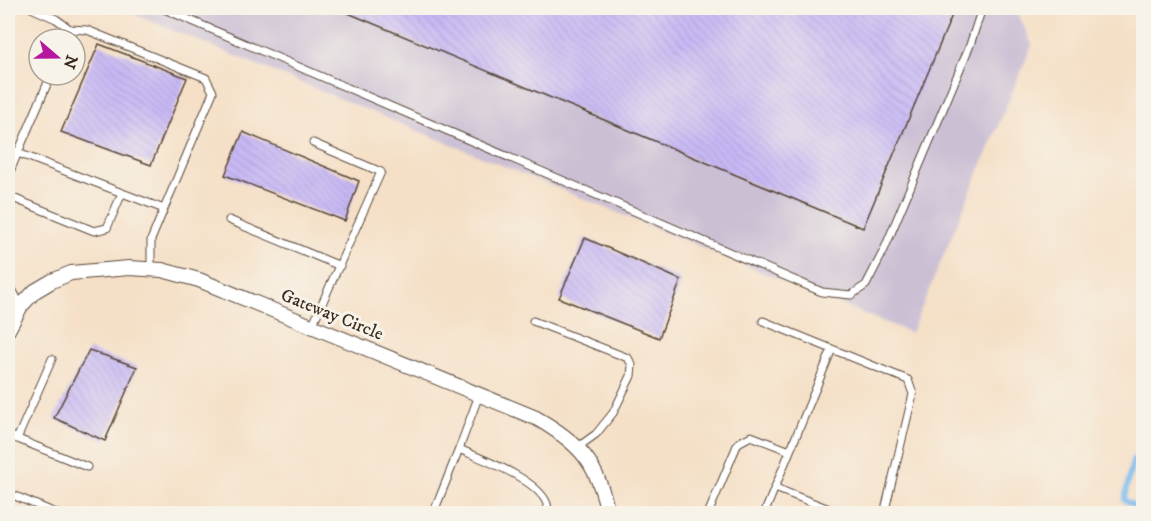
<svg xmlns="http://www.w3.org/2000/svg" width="1151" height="521" font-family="'IM FELL DW Pica',serif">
	<defs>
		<pattern id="building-back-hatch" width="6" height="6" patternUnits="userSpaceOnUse" patternTransform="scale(1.5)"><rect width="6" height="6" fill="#c8b9f6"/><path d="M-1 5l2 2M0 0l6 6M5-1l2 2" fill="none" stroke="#ad9fd2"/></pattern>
	</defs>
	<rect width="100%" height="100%" fill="#f7f3e8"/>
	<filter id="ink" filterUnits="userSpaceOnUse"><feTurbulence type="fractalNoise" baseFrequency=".0167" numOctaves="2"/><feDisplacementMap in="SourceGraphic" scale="12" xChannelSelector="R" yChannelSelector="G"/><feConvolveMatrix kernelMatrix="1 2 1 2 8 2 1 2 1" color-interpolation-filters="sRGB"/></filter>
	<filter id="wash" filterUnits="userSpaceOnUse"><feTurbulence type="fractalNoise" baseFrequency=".008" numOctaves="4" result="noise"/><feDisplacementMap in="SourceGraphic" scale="24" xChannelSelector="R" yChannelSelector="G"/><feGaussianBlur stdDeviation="1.35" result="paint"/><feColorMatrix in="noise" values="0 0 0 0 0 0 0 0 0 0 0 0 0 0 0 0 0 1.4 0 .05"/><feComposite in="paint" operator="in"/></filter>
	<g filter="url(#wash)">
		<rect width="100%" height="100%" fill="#f5e0c7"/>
		<path fill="#cbbfd4" d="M119 8H1016L1032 45 911 333Z"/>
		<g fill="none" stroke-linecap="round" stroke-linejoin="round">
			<path stroke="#78bcee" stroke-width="5" d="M1134 8 1144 15
				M1144 461 1133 459 1124 500 1144 511"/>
		</g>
		<g id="blocks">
			<path fill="url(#building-back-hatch)" d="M336 8H955L863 228Z
				M8 21 13 23 8 35Z
				M99 44 187 78 151 165 61 132Z
				M243 132 359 181 345 221 225 175Z
				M585 238 681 280 659 338 559 298Z
				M89 350 137 367 105 441 54 418Z"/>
		</g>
	</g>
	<g filter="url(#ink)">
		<use href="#blocks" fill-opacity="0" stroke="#574537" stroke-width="1.5"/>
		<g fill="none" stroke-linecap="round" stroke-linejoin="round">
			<defs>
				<path id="service" d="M31 8 56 19 70 29
					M162 8 822 292 851 295 866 285 884 250 970 45 982 8
					M66 39 70 29 87 30 206 78 213 92 151 240V269
					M8 147 18 153 164 209
					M8 176 51 75
					M8 196 94 231 107 228 122 193
					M229 220 340 266
					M8 282 21 306
					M533 321 628 358 632 365 631 376 613 413 596 434 578 447
					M763 321 908 380 913 394 884 514
					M312 326 381 172 313 143
					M479 395 459 449C482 459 538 479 547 504 548 507 547 510 547 514
					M8 435 87 467
					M17 439 52 359
					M775 488 842 514
					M8 493 58 514
					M433 514 459 449
					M708 514 738 443 751 436 790 451
					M764 514 832 349"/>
				<path id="minor" d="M8 330 21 306 35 291 52 281 71 273 129 268 162 270 199 280 536 418C580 443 598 463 608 514"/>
			</defs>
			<use href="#service" stroke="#574537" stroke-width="9"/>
			<use href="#minor" stroke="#574537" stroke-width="16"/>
			<use href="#service" stroke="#fff" stroke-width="7"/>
			<use href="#minor" stroke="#fff" stroke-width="14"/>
		</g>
	</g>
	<g text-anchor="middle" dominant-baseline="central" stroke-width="6" stroke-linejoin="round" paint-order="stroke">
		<g font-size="18" fill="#3b2a1e" stroke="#f7f3e8">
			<text transform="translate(332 315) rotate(22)">Gateway Circle</text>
		</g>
	</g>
	<rect width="1151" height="521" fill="none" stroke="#f7f3e8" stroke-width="30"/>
	<g transform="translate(57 57) rotate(110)"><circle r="28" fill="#f7f3e8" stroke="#aca397" stroke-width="1.5"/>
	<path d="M0-4.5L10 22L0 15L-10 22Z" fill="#b5179e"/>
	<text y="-9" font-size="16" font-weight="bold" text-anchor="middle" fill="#3b2a1e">N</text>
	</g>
</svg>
